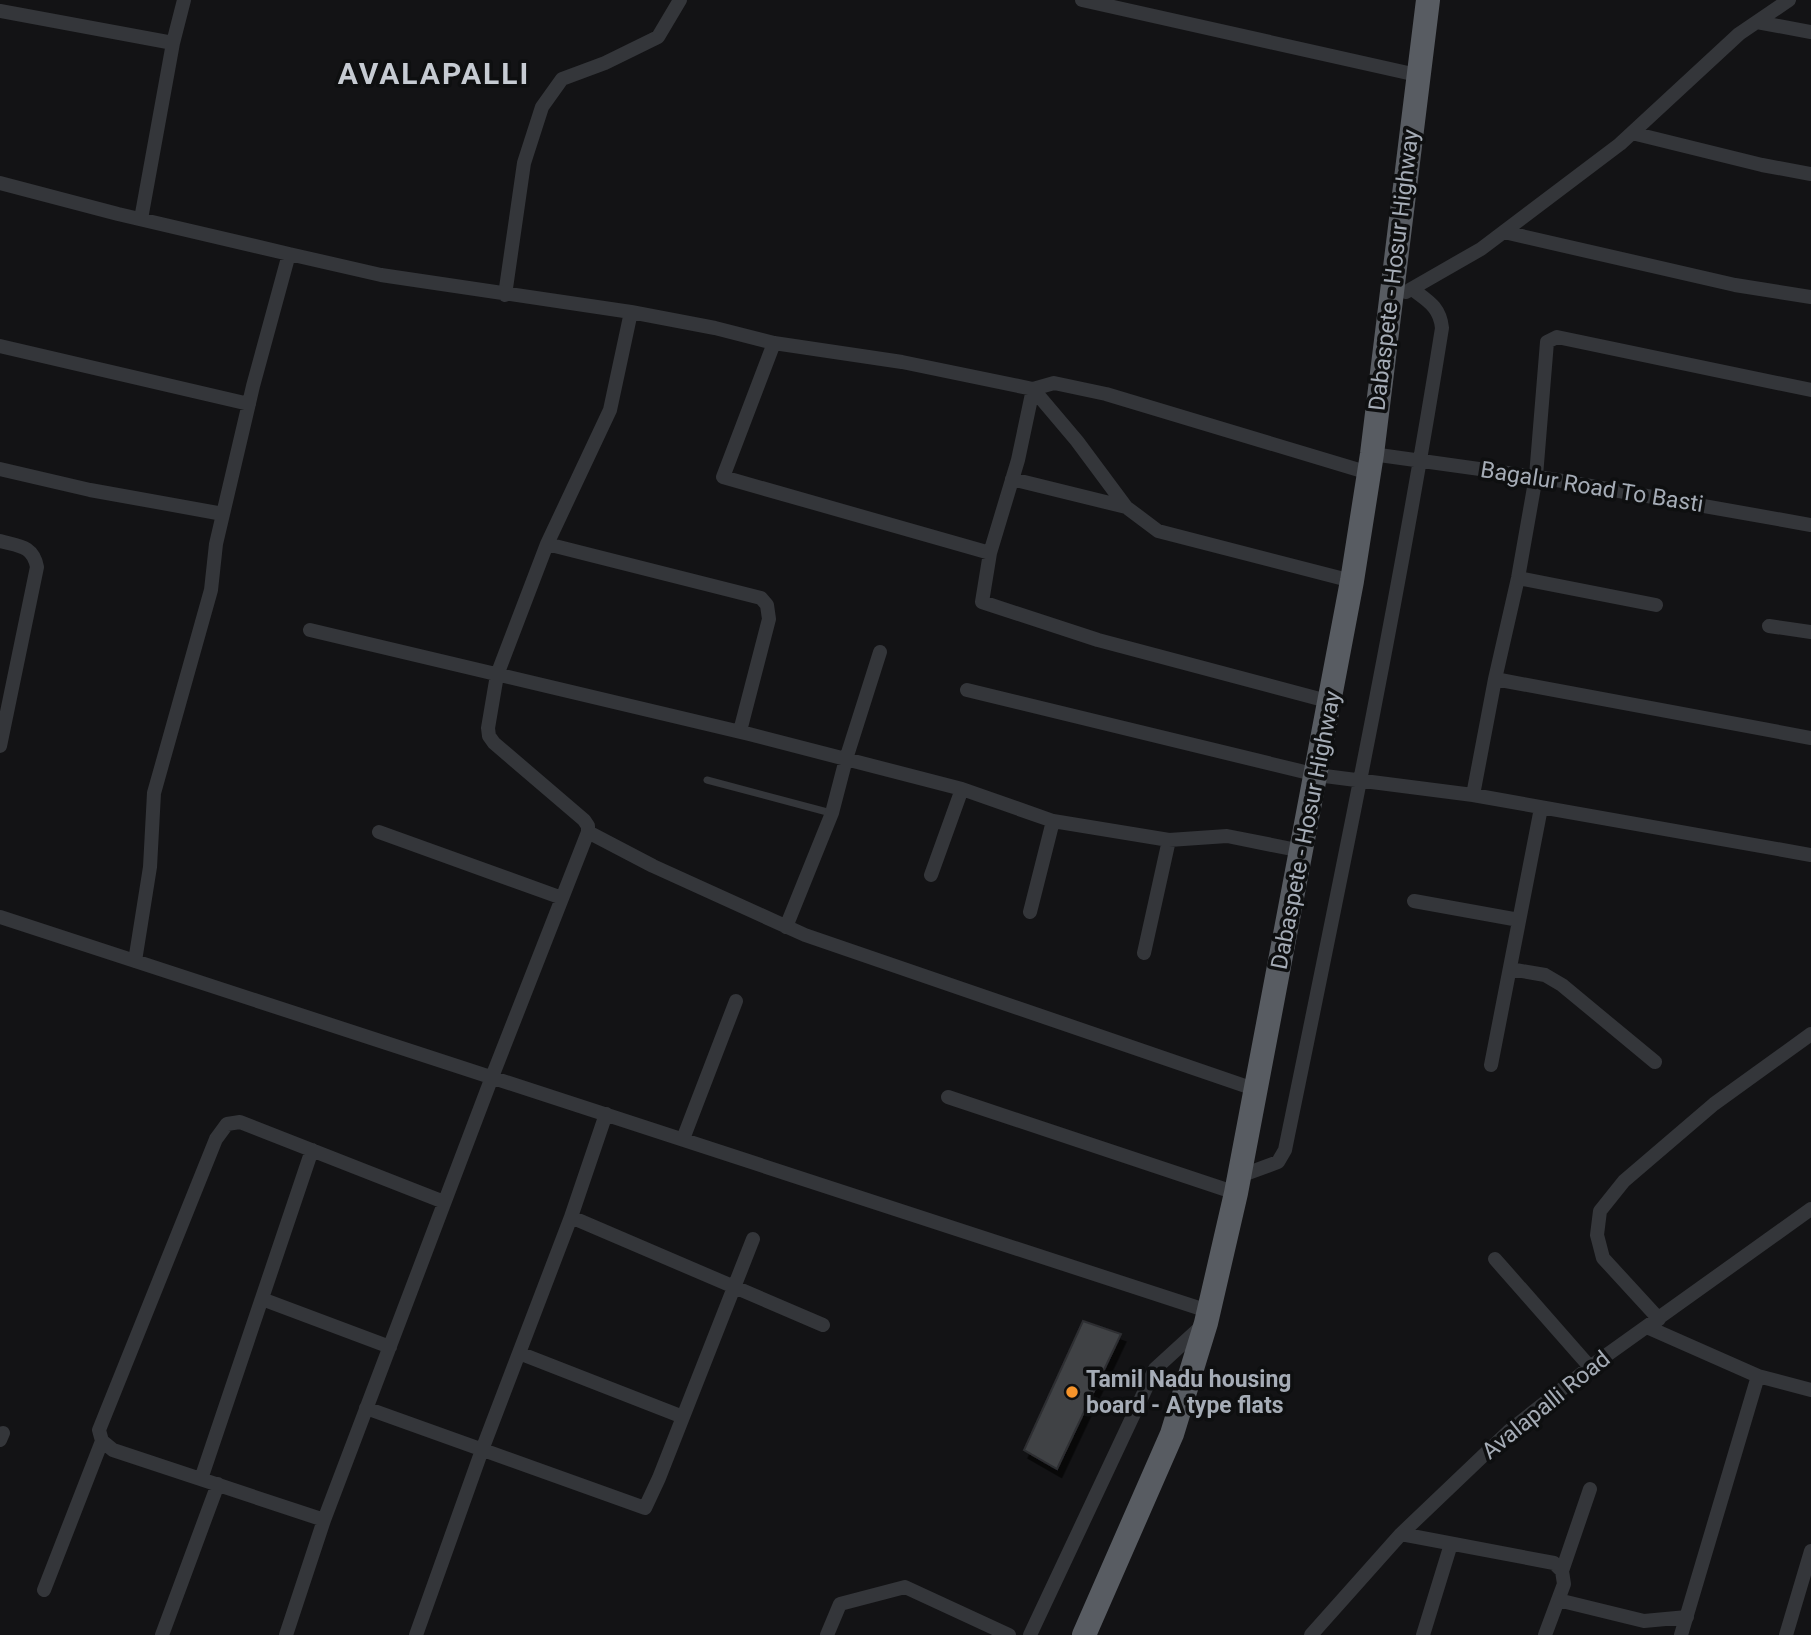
<svg xmlns="http://www.w3.org/2000/svg" width="1811" height="1635" font-family="Roboto,sans-serif">
	<defs>
		<filter id="shadow"><feDropShadow dx="4.5" dy="8" stdDeviation="0" flood-color="#0009"/></filter>
	</defs>
	<rect width="100%" height="100%" fill="#131315"/>
	<path fill="#3f4245" stroke="#2d2e31" stroke-width="2" filter="url(#shadow)" d="M1083 1321 1121 1334 1057 1469 1024 1450Z"/>
	<g fill="none" stroke-linecap="round" stroke-linejoin="round">
		<path stroke="#34363a" stroke-width="7" d="M707 780 831 813"/>
		<path stroke="#34363a" stroke-width="14" d="M1082 0 1417 75
			M0 11 173 43
			M1757 22 1811 32
			M1632 133 1762 165 1811 174
			M0 183 118 214 289 254 253 386 216 544 211 590 154 793 150 867 135 961
			M141 219 173 43 184 0
			M1504 232 1735 285 1811 297
			M289 254 381 275 631 312 715 328 774 343 902 362 1033 389 1077 441 1126 507 1158 531 1352 581
			M1406 292 1481 249 1620 144 1739 34 1789 0
			M505 295 524 163 542 107 562 79 605 63 658 37 680 0
			M774 343 723 477 990 553 982 602 1098 640 1331 702
			M0 346 249 404
			M1372 454 1551 479 1811 525
			M0 469 90 490 223 514
			M1012 479 1126 507
			M0 541C18 546 33 545 37 567L0 746
			M547 544 761 598 767 605 769 619 740 731
			M990 553 1018 460 1033 389 1054 383 1106 394 1369 473
			M1518 578 1656 605
			M1769 626 1811 632
			M310 630 749 734 962 789 1053 821 1030 912
			M1495 679 1811 738
			M967 690 1317 775 1473 795 1811 855
			M1473 795 1495 679 1518 578 1536 476 1547 342 1557 337 1811 390
			M1053 821 1169 840 1227 836 1302 851
			M379 832 562 898
			M588 832 653 866 805 935 1257 1090
			M931 875 962 789
			M1414 901 1519 920
			M0 917 1208 1311
			M786 927 832 813 846 759 880 652
			M1144 953 1169 840
			M1510 969 1545 975 1562 985 1655 1062
			M1491 1065 1541 808
			M948 1097 1236 1193
			M683 1139 736 1001
			M1240 1176 1278 1162 1285 1150C1341 877 1398 604 1442 328 1440 307 1428 301 1412 289
			M571 1217 823 1325
			M1495 1259 1590 1367
			M262 1299 390 1347
			M1659 1319 1603 1258 1597 1235 1600 1211 1624 1181 1714 1104 1811 1034
			M1647 1327 1758 1376
			M519 1353 683 1417
			M366 1408 645 1508 659 1478 753 1239
			M0 1440 3 1433
			M201 1479 312 1150
			M324 1520 113 1450 102 1441 99 1430 216 1139 227 1124 240 1122 444 1202
			M1401 1534 1554 1563 1562 1571 1564 1584 1545 1635
			M1562 1571 1590 1489
			M44 1590 102 1441
			M1558 1600 1644 1621 1687 1617
			M162 1635 218 1484
			M286 1635 324 1520 492 1077 588 832V826L584 820 494 743 489 736 488 728 497 675 547 544 610 410 631 312
			M416 1635 482 1450 571 1217 606 1114
			M827 1635 840 1604 905 1587 1009 1635
			M1030 1635 1155 1369 1202 1326
			M1311 1635 1401 1534 1509 1431 1590 1367 1811 1209
			M1423 1635 1451 1544
			M1681 1635 1758 1376 1811 1390
			M1786 1635 1811 1551"/>
		<path stroke="#585c62" stroke-width="24" d="M1084 1635 1172 1434 1206 1323 1236 1193 1352 581 1372 454 1428 0"/>
	</g>
	<circle fill="#f6942b" stroke="#0e0f10" stroke-width="2.5" cx="1072" cy="1392" r="7"/>
	<g text-anchor="middle" dominant-baseline="central" stroke-width="7" stroke-linejoin="round" paint-order="stroke">
		<g font-size="23" fill="#a5acb6" stroke="#0e0f10">
			<text transform="translate(1394 270) rotate(-83)">Dabaspete - Hosur Highway</text>
			<text transform="translate(1592 487) rotate(9)">Bagalur Road To Basti</text>
			<text transform="translate(1306 830) rotate(-79)">Dabaspete - Hosur Highway</text>
			<text transform="translate(1546 1405) rotate(-39)">Avalapalli Road</text>
		</g>
		<g font-size="23" font-weight="bold" fill="#a5acb6" stroke="#0e0f10" text-anchor="start">
			<text x="1086" y="1379">Tamil Nadu housing<tspan x="1086" dy="26">board - A type flats</tspan></text>
		</g>
		<g font-size="30" font-weight="bold" letter-spacing="2" fill="#c6cbd2" stroke="#0e0f10">
			<text x="434" y="73">AVALAPALLI</text>
		</g>
	</g>
</svg>
